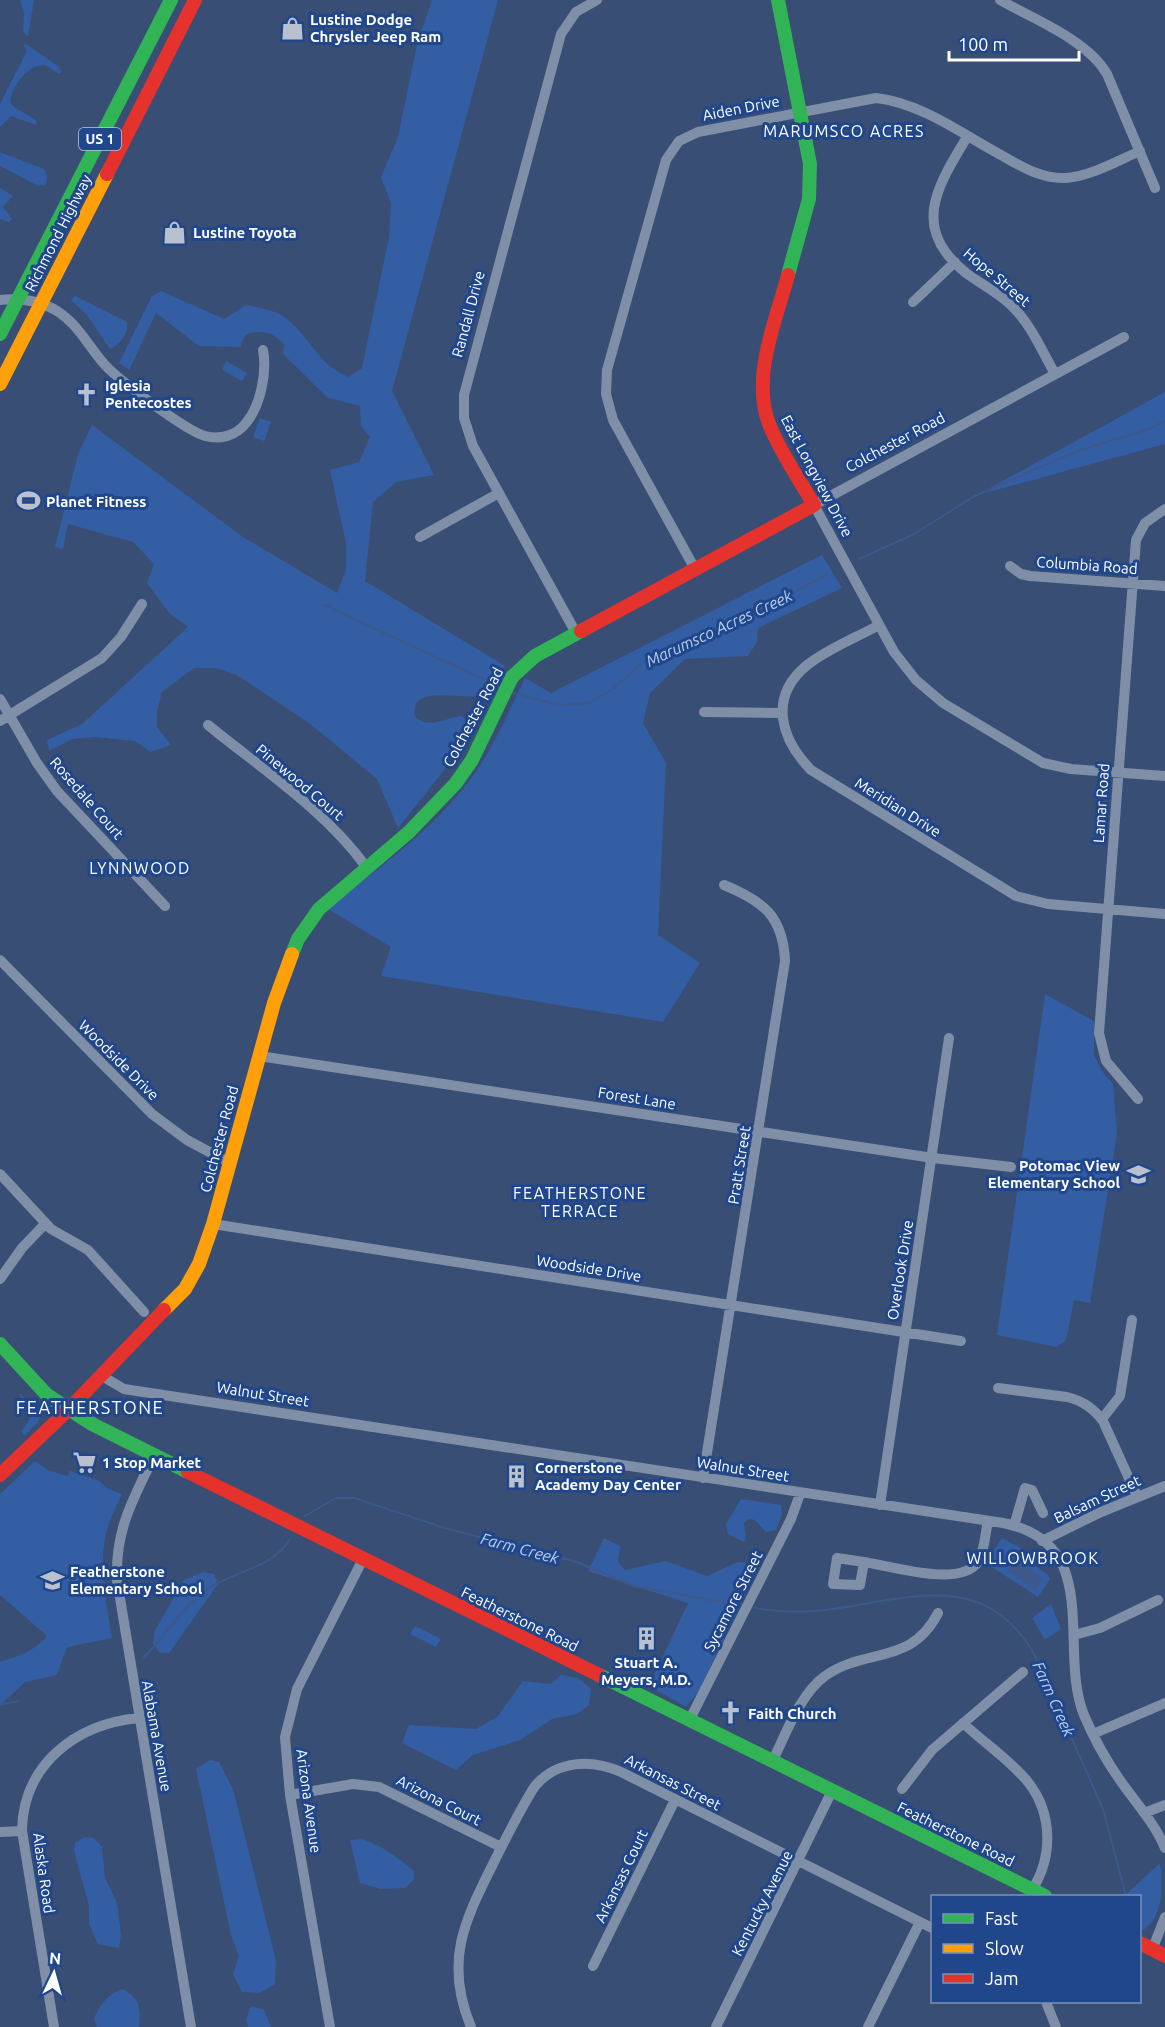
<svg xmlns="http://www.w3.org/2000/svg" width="1165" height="2027" font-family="Ubuntu,sans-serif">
	<rect width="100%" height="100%" fill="#384e74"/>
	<path fill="#345ea3" d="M20 0H34L28 37 23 31 24 13Z
		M432 0H498L392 391 434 475 396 482 373 502 365 581 505 666 486 695C465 700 428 688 416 703L414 714C425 732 446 717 462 716L467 722V728L442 773 398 828 377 779 309 723 237 675 216 668H194L162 692 157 711V727L171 745 150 752 135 741 95 737 72 739 49 751 47 740 82 724 188 627 169 613 147 583 154 564 133 542 68 524 63 549 55 547 78 454 92 425 243 537 337 593 346 570V543L330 470 359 462 370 437 361 426 360 406 328 398 283 354 284 344C271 331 263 330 246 334L240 347 199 346 156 313 129 370 119 363 152 296 161 291 224 319 246 305C259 308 271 309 283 316 309 334 317 365 349 377L362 368 389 237 391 203 381 177 398 137 417 44Z
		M26 44 59 67 62 72 59 74 45 65C28 64 12 86 10 102L14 107 36 120V125L11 116 0 127V104L27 51 23 45Z
		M0 152 44 169 47 175 46 185 38 186 0 166Z
		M0 188 13 196 3 207 12 219 9 222 0 219Z
		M75 296 127 322C129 333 120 344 110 349L86 314 71 300Z
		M226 361 247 373 242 381 222 370Z
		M1165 392V444L977 495Z
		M260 418 271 422 264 441 253 437Z
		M822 555 842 588 758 628 757 642 748 656 685 659 650 693 643 723 666 763 658 935 700 963 663 1022 381 976 391 947 328 909C373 872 425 836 462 790 489 758 507 716 525 678L551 693Z
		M1045 994 1094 1021V1055L1102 1071 1113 1084 1117 1133 1090 1303 1074 1300 1066 1340 1057 1347 997 1335Z
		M20 1393 40 1414 39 1421 24 1436 21 1431 29 1421 31 1410 20 1397Z
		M35 1461 48 1470 68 1476 70 1471 100 1481 106 1488 122 1494C116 1507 109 1520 106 1534 98 1567 107 1605 112 1638L67 1647 57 1675 25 1682 0 1706V1662C18 1656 35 1651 47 1636L0 1595V1494Z
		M741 1499 781 1505 782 1515 776 1530 766 1532 755 1520 749 1519 744 1523 746 1539 744 1542 728 1534 726 1524Z
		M604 1538 620 1546 618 1562 625 1570 666 1561 707 1576 738 1562 748 1563 755 1574 698 1692 686 1707 649 1686 688 1603 588 1571Z
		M1002 1538 1026 1551 1022 1557 1048 1575 1050 1579 1038 1597 986 1563Z
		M203 1572 214 1574 218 1584 169 1653H160L153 1644 154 1632 184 1580Z
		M1051 1604 1061 1629 1045 1640 1032 1618Z
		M415 1626 441 1639 436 1647 410 1634Z
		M561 1675 578 1678 591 1689 589 1705 577 1714 552 1719 520 1740 473 1755 456 1770 402 1743 409 1725 476 1729 497 1717 523 1681 551 1684Z
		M210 1760 219 1762 233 1789 276 1960 275 1984 260 1993 242 1992 233 1974 239 1956 231 1935 196 1769Z
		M85 1837 94 1838 102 1847 105 1878 117 1903 121 1934 119 1948 98 1944 89 1924V1906L74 1851 75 1843Z
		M361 1839C382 1845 398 1858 414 1871V1879L405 1888 380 1889 360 1883 350 1840Z
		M1160 1863C1163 1883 1164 1921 1141 1931L1140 1896H1124Z
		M122 1989C140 1997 141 2009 139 2027H97L94 2018C101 2004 107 1995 122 1989Z
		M251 2006 264 2010 271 2027H248L246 2019Z"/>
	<path fill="#3d588a" d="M1016 1559 1043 1578 1035 1590 1008 1571Z"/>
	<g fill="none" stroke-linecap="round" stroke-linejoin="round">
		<path stroke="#3d588a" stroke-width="2" d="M859 559 914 534 973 497 1015 478 1077 451 1146 430 1165 421
			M324 605 498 686
			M513 693 559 705 589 703 613 689 647 659 751 615 828 574
			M305 1516 336 1498H354L448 1529 577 1562 633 1586 740 1605
			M751 1607C776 1612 800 1613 825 1610 905 1600 986 1566 1035 1656L1103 1809 1126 1896
			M144 1657C167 1635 184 1603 212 1586 236 1572 276 1565 290 1539
			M0 1705 18 1701"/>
		<path stroke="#7f8fa8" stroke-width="10" d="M1000 0C1033 19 1088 40 1107 74L1155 188
			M967 137C937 187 910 228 966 273 981 284 997 292 1011 305 1031 324 1042 351 1055 374
			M0 300C20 298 39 300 57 311 79 325 88 346 105 365 119 380 186 431 205 436 220 440 236 436 246 423 261 405 267 372 263 350
			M913 302 955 262
			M1124 337 814 505 894 652 916 680 943 703 1043 763 1071 769 1165 776
			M420 537 499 493
			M1010 566 1021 574 1030 576 1165 586
			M695 569 613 420 606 394 607 370 666 160 679 141 698 132 876 98C921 103 962 134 1001 155 1022 167 1041 179 1066 178 1091 176 1117 161 1140 151
			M879 625C856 638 827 649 806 666 768 698 781 739 811 770L1016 896 1048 904 1165 914
			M576 633 473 446 464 418V395L561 34 576 12 597 0
			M0 699 37 763 57 791 165 906
			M704 712 782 713
			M0 721 102 658 121 637 142 604
			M208 725C262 769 326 811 367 868
			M0 960 152 1114 187 1140 230 1163
			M259 1056 933 1158 1011 1167
			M1138 1099 1106 1061 1099 1033 1136 540 1145 523 1165 509
			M0 1174 51 1229 88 1250 144 1312
			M213 1224 961 1341
			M0 1279 22 1248 45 1224
			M102 1376 124 1389 1003 1523C1105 1543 1057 1649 1084 1715 1094 1739 1107 1762 1122 1783 1137 1804 1155 1824 1165 1848
			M998 1388 1067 1397C1083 1401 1093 1408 1103 1421L1137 1496
			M1102 1419 1120 1396 1132 1320
			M154 1456C133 1499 115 1530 117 1580L191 2027
			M703 1478 785 961C783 916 763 901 724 885
			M880 1505 949 1038
			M1014 1526 1025 1488 1032 1490 1043 1513
			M1042 1541 1101 1512 1165 1486
			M837 1558 864 1562 860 1585 833 1584Z
			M864 1562C891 1566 960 1588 978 1562 985 1550 985 1534 988 1521
			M1074 1635 1100 1628 1158 1600
			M689 1721 791 1519 800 1494
			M963 1723C984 1743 1010 1760 1028 1782 1053 1814 1053 1857 1032 1890
			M1093 1734 1165 1703
			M772 1762C786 1734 800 1694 825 1676 866 1647 911 1666 938 1613
			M902 1789 932 1750 1023 1672
			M290 1795 353 1784 379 1787 501 1847
			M1144 1813 1165 1805
			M0 1832 22 1831
			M1152 1950 1165 1917
			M593 1966 675 1800
			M1046 2002 1056 2027
			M54 2027 22 1831C23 1765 75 1724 139 1718
			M330 2027 290 1795 285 1737 297 1689 363 1559
			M471 2027C444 1962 464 1922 493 1864 506 1838 519 1811 535 1786 557 1760 591 1759 621 1772L932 1928
			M716 2027 832 1791
			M868 2027 920 1922"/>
		<path stroke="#30b455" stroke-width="14" d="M778 0 810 164 809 199 788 275
			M0 334 171 0
			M292 954 298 939 319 909 409 832 456 783 472 760 512 677 535 656 581 631
			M0 1344 47 1395 92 1424 188 1472
			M599 1675 1045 1896"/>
		<path stroke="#ff9f0a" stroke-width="14" d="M0 384 107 174
			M164 1310 185 1289 199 1264 213 1224 274 1003 292 954"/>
		<path stroke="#e5322d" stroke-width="14" d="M107 174 195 0
			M581 631 814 505C799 479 780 452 769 424 751 376 776 321 788 275
			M188 1472 599 1675
			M0 1475 68 1410 164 1310
			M1140 1943 1165 1956"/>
	</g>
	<defs>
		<symbol id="shop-bare" viewBox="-9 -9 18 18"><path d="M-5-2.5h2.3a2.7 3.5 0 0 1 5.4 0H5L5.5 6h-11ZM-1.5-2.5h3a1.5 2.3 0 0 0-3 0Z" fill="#b9c1ce" stroke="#20478c" stroke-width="2.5" paint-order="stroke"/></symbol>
		<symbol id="church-bare" viewBox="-9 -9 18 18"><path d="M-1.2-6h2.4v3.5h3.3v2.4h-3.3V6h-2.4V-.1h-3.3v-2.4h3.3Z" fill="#b9c1ce" stroke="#20478c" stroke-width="2.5" paint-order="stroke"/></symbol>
		<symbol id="stadium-bare" viewBox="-9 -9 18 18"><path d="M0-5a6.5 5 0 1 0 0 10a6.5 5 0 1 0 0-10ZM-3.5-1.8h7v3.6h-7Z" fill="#b9c1ce" stroke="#20478c" stroke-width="2.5" paint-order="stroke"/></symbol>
		<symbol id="school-bare" viewBox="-9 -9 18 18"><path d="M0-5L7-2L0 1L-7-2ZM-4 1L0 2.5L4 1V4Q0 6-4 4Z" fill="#b9c1ce" stroke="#20478c" stroke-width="2.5" paint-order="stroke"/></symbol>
		<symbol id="supermarket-bare" viewBox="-9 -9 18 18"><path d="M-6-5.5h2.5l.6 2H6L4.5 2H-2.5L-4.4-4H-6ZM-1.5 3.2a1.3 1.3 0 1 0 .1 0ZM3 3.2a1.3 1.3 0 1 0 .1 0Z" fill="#b9c1ce" stroke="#20478c" stroke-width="2.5" paint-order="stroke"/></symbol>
		<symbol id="building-bare" viewBox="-9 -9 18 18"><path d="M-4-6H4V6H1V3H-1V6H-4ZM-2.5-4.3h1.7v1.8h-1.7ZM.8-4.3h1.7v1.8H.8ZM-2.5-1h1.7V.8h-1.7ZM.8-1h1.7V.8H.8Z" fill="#b9c1ce" stroke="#20478c" stroke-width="2.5" paint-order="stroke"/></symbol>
	</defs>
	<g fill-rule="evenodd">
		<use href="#shop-bare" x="276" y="12" width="33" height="33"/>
		<use href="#shop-bare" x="158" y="216" width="33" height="33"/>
		<use href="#church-bare" x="70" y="378" width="33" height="33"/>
		<use href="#stadium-bare" x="12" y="484" width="33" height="33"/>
		<use href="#school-bare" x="1122" y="1158" width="33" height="33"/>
		<use href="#supermarket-bare" x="68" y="1446" width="33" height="33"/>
		<use href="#building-bare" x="500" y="1460" width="33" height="33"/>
		<use href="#school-bare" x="36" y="1564" width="33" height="33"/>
		<use href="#building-bare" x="630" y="1622" width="33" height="33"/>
		<use href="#church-bare" x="714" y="1696" width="33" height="33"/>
	</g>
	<g text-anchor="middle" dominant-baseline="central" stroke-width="6" stroke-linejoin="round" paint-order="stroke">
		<rect fill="#20478c" stroke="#bcc8dc" stroke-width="1.5" x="79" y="128" width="42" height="22" rx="4.5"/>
		<g font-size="14" font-weight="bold" fill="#fff">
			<text x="100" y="139">US 1</text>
		</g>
		<g font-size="15" font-weight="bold" fill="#fff" stroke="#20478c" text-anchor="start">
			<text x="310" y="19">Lustine Dodge<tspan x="310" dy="17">Chrysler Jeep Ram</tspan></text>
			<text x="193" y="232">Lustine Toyota</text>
			<text x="105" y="385">Iglesia<tspan x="105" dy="17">Pentecostes</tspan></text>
			<text x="46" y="501">Planet Fitness</text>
			<text x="1120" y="1165" text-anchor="end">Potomac View<tspan x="1120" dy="17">Elementary School</tspan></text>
			<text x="102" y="1462">1 Stop Market</text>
			<text x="535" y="1467">Cornerstone<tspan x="535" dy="17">Academy Day Center</tspan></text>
			<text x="70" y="1571">Featherstone<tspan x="70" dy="17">Elementary School</tspan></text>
			<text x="646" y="1662" text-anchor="middle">Stuart A.<tspan x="646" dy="17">Meyers, M.D.</tspan></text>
			<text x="748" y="1713">Faith Church</text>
		</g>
		<g font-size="15" fill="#fff" stroke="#20478c">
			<text transform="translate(741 108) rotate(-11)">Aiden Drive</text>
			<text transform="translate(58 233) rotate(-63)">Richmond Highway</text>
			<text transform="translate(997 277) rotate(40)">Hope Street</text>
			<text transform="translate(468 314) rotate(-75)">Randall Drive</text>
			<text transform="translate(895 442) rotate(-28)">Colchester Road</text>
			<text transform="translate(817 476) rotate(62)">East Longview Drive</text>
			<text transform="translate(1087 565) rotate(4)">Columbia Road</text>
			<text transform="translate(473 717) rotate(-62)">Colchester Road</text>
			<text transform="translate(300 782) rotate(40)">Pinewood Court</text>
			<text transform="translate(87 798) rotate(49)">Rosedale Court</text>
			<text transform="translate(1101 803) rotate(-86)">Lamar Road</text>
			<text transform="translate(898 807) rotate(32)">Meridian Drive</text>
			<text transform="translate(119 1060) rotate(45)">Woodside Drive</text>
			<text transform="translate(637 1098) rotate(9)">Forest Lane</text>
			<text transform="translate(219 1139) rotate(-75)">Colchester Road</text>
			<text transform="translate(739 1165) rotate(-81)">Pratt Street</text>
			<text transform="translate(589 1268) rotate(9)">Woodside Drive</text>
			<text transform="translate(900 1270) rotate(-81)">Overlook Drive</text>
			<text transform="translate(263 1394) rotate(9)">Walnut Street</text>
			<text transform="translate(743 1469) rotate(9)">Walnut Street</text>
			<text transform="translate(1097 1499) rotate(-25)">Balsam Street</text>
			<text transform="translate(733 1601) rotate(-63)">Sycamore Street</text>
			<text transform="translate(520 1619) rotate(26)">Featherstone Road</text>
			<text transform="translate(157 1736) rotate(80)">Alabama Avenue</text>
			<text transform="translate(673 1782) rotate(27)">Arkansas Street</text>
			<text transform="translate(439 1800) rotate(27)">Arizona Court</text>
			<text transform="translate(309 1801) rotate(82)">Arizona Avenue</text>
			<text transform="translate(956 1834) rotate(26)">Featherstone Road</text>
			<text transform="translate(44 1873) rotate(82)">Alaska Road</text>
			<text transform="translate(621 1876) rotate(-64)">Arkansas Court</text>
			<text transform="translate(762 1903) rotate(-63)">Kentucky Avenue</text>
		</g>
		<g font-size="16" letter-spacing="1.5" fill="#fff" stroke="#20478c">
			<text x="844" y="131">MARUMSCO ACRES</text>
			<text x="140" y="868">LYNNWOOD</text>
			<text x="580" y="1193">FEATHERSTONE<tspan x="580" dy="18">TERRACE</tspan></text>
			<text x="1033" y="1558">WILLOWBROOK</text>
		</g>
		<g font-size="16" font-style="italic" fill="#b9cff3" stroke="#20478c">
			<text transform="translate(719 628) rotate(-25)">Marumsco Acres Creek</text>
			<text transform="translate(520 1548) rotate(15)">Farm Creek</text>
			<text transform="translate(1054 1699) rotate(66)">Farm Creek</text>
		</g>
		<g font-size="18" letter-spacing="1.5" fill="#fff" stroke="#20478c">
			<text x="90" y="1407">FEATHERSTONE</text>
		</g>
	</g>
	<rect x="931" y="1895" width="210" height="108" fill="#20478c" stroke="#7991ba" stroke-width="1.5"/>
	<rect x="943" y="1914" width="30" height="9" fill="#30b455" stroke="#7991ba" stroke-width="1.5"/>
	<text x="985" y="1925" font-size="18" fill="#ffffff">Fast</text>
	<rect x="943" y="1944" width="30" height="9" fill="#ff9f0a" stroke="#7991ba" stroke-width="1.5"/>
	<text x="985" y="1955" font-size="18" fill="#ffffff">Slow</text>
	<rect x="943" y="1974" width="30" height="9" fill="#e5322d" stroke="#7991ba" stroke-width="1.5"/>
	<text x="985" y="1985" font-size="18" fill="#ffffff">Jam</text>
	<g transform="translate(54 1973) rotate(5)" stroke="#20478c" stroke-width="4.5" paint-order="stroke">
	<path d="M0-4.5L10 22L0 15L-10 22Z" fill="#ffffff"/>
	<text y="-9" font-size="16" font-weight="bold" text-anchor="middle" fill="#ffffff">N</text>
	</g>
	<path d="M949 51v9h130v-9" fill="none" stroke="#ffffff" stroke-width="3"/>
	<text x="958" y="51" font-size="18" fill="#ffffff" stroke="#20478c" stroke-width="4.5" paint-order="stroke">100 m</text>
</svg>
